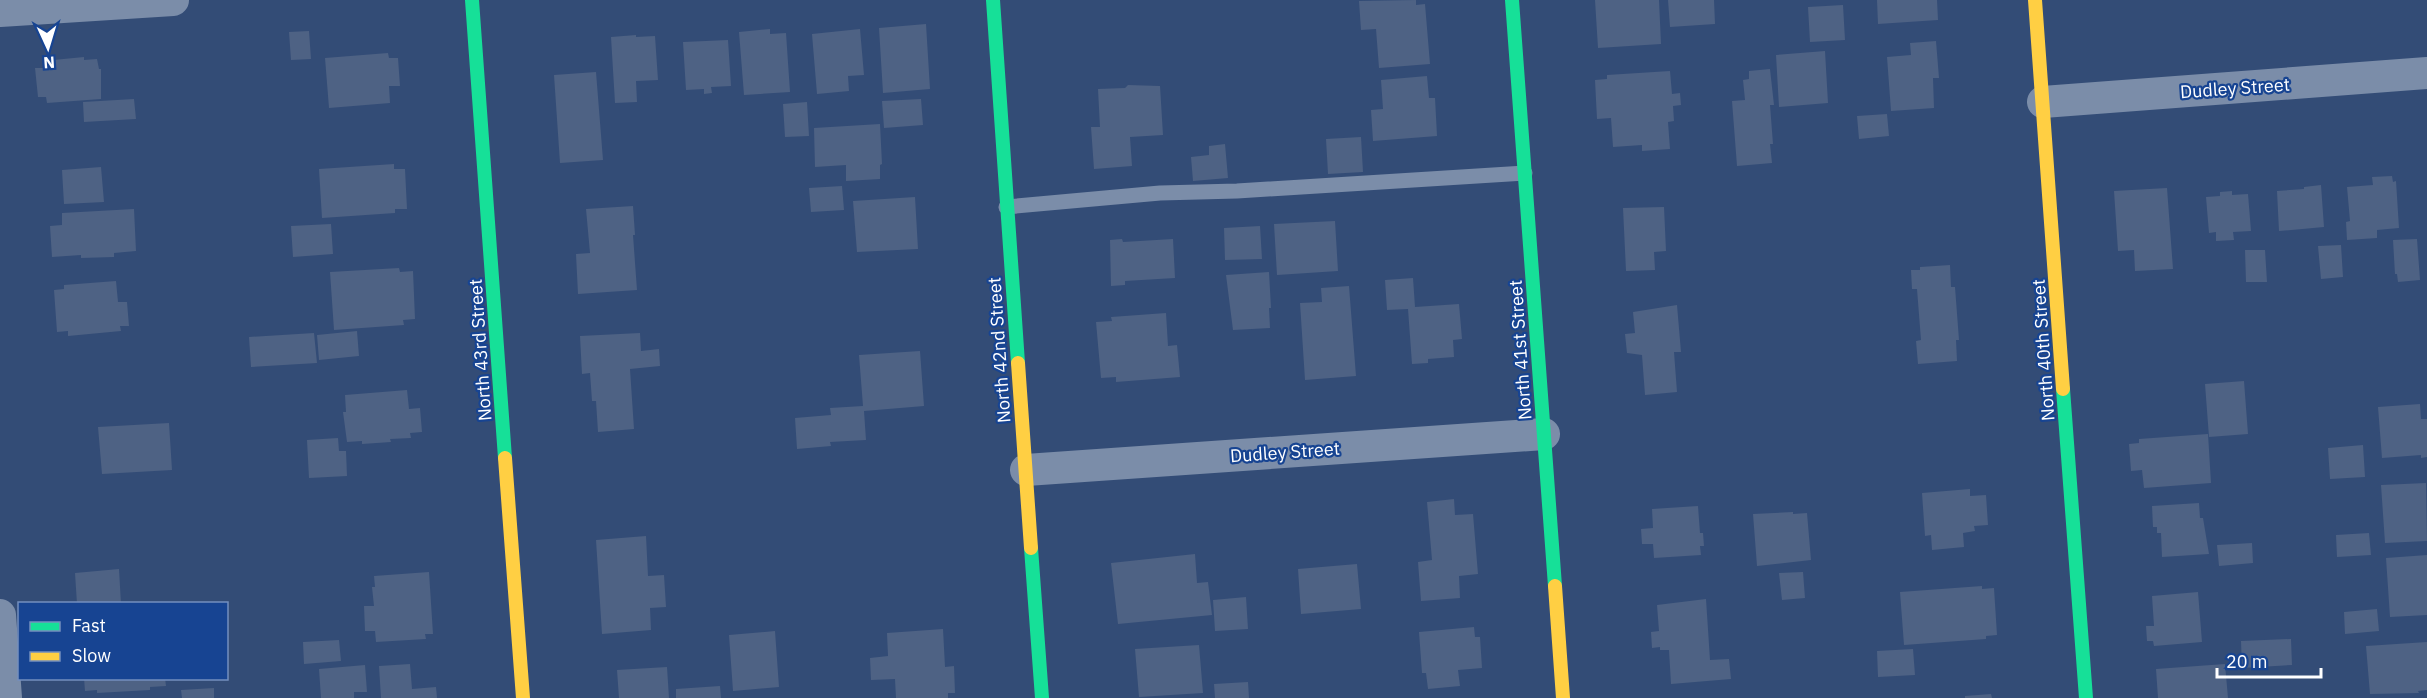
<svg xmlns="http://www.w3.org/2000/svg" width="2427" height="698" font-family="'IBM Plex Sans',sans-serif">
	<rect width="100%" height="100%" fill="#334c76"/>
	<path fill="#4e6284" d="M1416 0V5L1425 4 1430 64 1379 68 1376 29 1361 30 1359 1Z
		M1595 0H1659L1661 44 1598 48Z
		M1668 0H1714L1715 24 1670 27Z
		M1877 0H1937L1938 20 1878 24Z
		M1843 5 1845 40 1810 42 1808 7Z
		M926 24 930 89 883 93 879 28Z
		M770 29V34L786 33 790 92 744 95 739 32Z
		M860 29 864 75 848 76 849 91 817 94 812 34Z
		M309 31 311 59 291 60 289 32Z
		M636 35V37L655 36 658 80 636 81 637 102 615 103 611 37Z
		M728 40 731 86 711 87 712 93 704 94V89L686 90 683 42Z
		M1936 41 1939 78H1933L1934 108 1891 111 1887 57 1911 55 1910 43Z
		M1825 51 1828 103 1779 107 1776 55Z
		M388 53 389 58H398L400 86H389L390 103 329 108 325 58Z
		M84 57V60L97 59 99 69H101V99L47 103 46 97H38L35 68H44L43 61Z
		M1770 69 1774 105H1770L1773 144H1770L1772 163 1737 166 1732 101 1745 100 1743 80 1749 79V71Z
		M1670 71 1672 94 1680 93 1681 105 1673 106 1674 121 1668 122 1670 149 1642 151V145L1613 147 1611 118 1597 119 1595 80 1607 79V75Z
		M596 72 603 160 560 163 554 75Z
		M1427 76 1429 98H1435L1437 136 1373 141 1371 110 1383 109 1381 80Z
		M1128 85 1160 86 1163 135 1130 137 1132 166 1094 169 1091 127H1100L1098 89 1125 88Z
		M134 99 136 119 84 122 83 102Z
		M921 99 923 125 884 128 882 101Z
		M807 102 809 136 785 137 783 104Z
		M1887 114 1889 136 1859 139 1857 116Z
		M880 124 882 164 880 165V179L846 181V165L815 167 814 128Z
		M1361 137 1363 172 1328 174 1326 139Z
		M1225 144 1228 178 1193 181 1191 157 1209 155V146Z
		M394 164V169H405L407 209H395V213L322 218 319 169Z
		M101 167 104 202 64 204 62 170Z
		M2392 176 2393 182 2396 181 2399 228 2377 230V238L2347 240 2346 222 2350 221 2347 187 2373 185 2372 177Z
		M2321 185 2324 227 2279 231 2277 191 2304 189V187Z
		M842 186 844 210 811 212 809 188Z
		M2167 188 2173 269 2135 271 2134 250 2118 251 2114 191Z
		M2232 191V195L2248 194 2251 231 2233 232 2234 240 2216 241V232L2209 233 2206 197 2220 196V192Z
		M915 197 918 249 857 252 853 201Z
		M633 206 635 235H633L637 290 578 294 576 254 590 253 586 209Z
		M1664 207 1666 251 1654 252 1655 270 1626 271 1623 208Z
		M134 209 136 251 114 253V257L81 258V255L52 257 50 226 62 225V213Z
		M1335 221 1338 271 1277 275 1274 224Z
		M331 224 333 254 293 257 291 226Z
		M1260 226 1262 259 1225 260 1224 228Z
		M1122 239 1123 242 1173 239 1175 278 1125 281V285L1111 286 1110 240Z
		M2417 239 2420 280 2398 282 2397 274H2395L2393 240Z
		M2341 245 2343 277 2321 279 2318 246Z
		M2245 250H2265L2267 282H2246Z
		M1950 265 1951 287H1955L1959 340H1956L1957 361 1918 364 1916 341 1921 340 1917 289H1912L1911 270H1920V267Z
		M399 268 400 272 413 271 415 319 403 320 404 325 334 330 330 272Z
		M1269 272 1271 308H1269L1270 328 1233 330 1226 275Z
		M1413 278 1415 307 1459 304 1462 339 1453 340 1454 357 1428 359V363L1412 364 1408 309 1387 310 1385 280Z
		M116 281 118 302H127L129 326H120L121 331 68 336V331L57 332 54 290 64 289V285Z
		M1349 286 1356 376 1305 380 1300 303 1322 302 1321 288Z
		M1677 305 1681 352H1674L1677 392 1645 395 1642 355 1627 353 1625 334 1635 333 1633 312Z
		M1166 313 1168 346 1177 345 1180 377 1116 382V377L1101 378 1096 322 1112 321 1111 317Z
		M357 331 359 356 319 360 317 335Z
		M314 333 317 363 251 367 249 337Z
		M640 333 641 351 659 349 660 366 630 369 634 429 598 432 596 401H592L590 373 582 374 580 336Z
		M920 351 924 406 864 411 866 440 830 442 831 446 797 449 795 418 831 415 830 408 863 406 859 355Z
		M2244 381 2248 434 2209 437 2205 384Z
		M407 390 409 409 420 408 422 432 410 433 411 438 390 439 391 442 362 444V441L347 442 343 412H346L345 395Z
		M2420 404 2421 419H2427V457L2421 458V455L2382 458 2378 407Z
		M169 423 172 470 102 474 98 427Z
		M2208 434 2211 483 2144 488 2142 470 2131 471 2129 444 2139 443V439Z
		M338 438 339 451H346L347 476 309 478 307 440Z
		M2363 445 2365 477 2330 479 2328 448Z
		M2426 483 2427 541 2385 543 2381 485Z
		M1970 489V496L1986 495 1988 525 1974 526 1975 531 1963 533 1964 547 1932 550 1931 535 1925 536 1922 493Z
		M1454 499 1455 515 1473 514 1478 574 1459 576 1460 598 1421 601 1418 562 1432 560 1427 502Z
		M2199 503 2200 518H2203L2209 554 2162 557 2161 533H2157V527H2153L2152 506Z
		M1698 506 1700 533H1703L1704 546H1700L1701 555 1654 558 1653 544H1642L1641 529 1653 528 1652 509Z
		M1793 512V514L1807 513 1811 560 1757 566 1753 514Z
		M2369 533 2371 555 2337 557 2336 535Z
		M646 536 648 576 664 575 666 607 650 608 651 630 602 634 596 540Z
		M2252 543 2253 563 2219 566 2217 545Z
		M1195 554 1197 583 1208 582 1212 615 1118 624 1111 563Z
		M2427 555V615L2390 617 2386 558Z
		M1357 564 1361 609 1301 614 1298 569Z
		M119 569 121 604H77L75 573Z
		M429 572 433 634H425L426 639 376 642 375 631H365L364 606H374L372 587H375L374 576Z
		M1803 572 1805 598 1782 600 1779 573Z
		M1982 586V589L1994 588 1997 635 1986 636V639L1904 645 1900 592Z
		M2198 592 2202 642 2154 646 2153 641H2147L2146 626H2154L2152 596Z
		M1246 597 1248 629 1215 631 1213 600Z
		M1706 599 1710 660 1729 659 1731 679 1671 684 1669 650H1660V647L1652 648 1651 632 1659 631 1657 605Z
		M2377 609 2379 631 2345 634 2344 612Z
		M1474 627 1475 637H1480L1482 668 1458 670 1460 686 1428 689 1426 673H1422L1419 632Z
		M943 629 945 667 954 666 955 693H948V698H896L895 679 871 680 870 658 888 656 887 633Z
		M775 631 779 687 733 691 729 635Z
		M2291 639 2292 665 2242 668 2241 641Z
		M339 640 341 661 304 664 303 642Z
		M2427 642V690L2418 691 2419 693 2370 694 2366 646Z
		M1199 645 1203 693 1139 697 1135 649Z
		M1913 649 1915 675 1878 677 1877 651Z
		M410 664 412 689 436 687 437 698H381L379 666Z
		M2225 664 2228 698H2158L2156 669Z
		M365 665 367 692H354V698H321L319 669Z
		M667 667 669 698H619L617 670Z
		M84 678H165L166 686 150 687V690L97 693V690L85 691Z
		M1248 682 1249 698H1215L1214 684Z
		M720 686 721 698H676V689Z
		M214 688V698H182L181 690Z
		M1991 694 1992 698H1965V696Z"/>
	<g fill="none" stroke-linecap="round" stroke-linejoin="round">
		<path stroke="#7b8da9" stroke-width="15" d="M1006 207 1160 193 1237 191 1525 173"/>
		<path stroke="#7b8da9" stroke-width="32" d="M0 11 173 0
			M2043 102 2427 73
			M1026 470 1544 434
			M0 615 6 698"/>
		<path stroke="#16e098" stroke-width="14" d="M472 0 505 458
			M993 0 1018 363
			M1512 0 1555 586
			M2063 389 2086 698
			M1031 548 1042 698"/>
		<path stroke="#ffcf43" stroke-width="14" d="M2035 0 2063 389
			M1018 363 1031 548
			M505 458 523 698
			M1555 586 1563 698"/>
	</g>
	<g text-anchor="middle" dominant-baseline="central" stroke-width="4.5" stroke-linejoin="round" paint-order="stroke">
		<g font-size="18" fill="#fff" stroke="#174492">
			<text transform="translate(2235 88) rotate(-4)">Dudley Street</text>
			<text transform="translate(480 350) rotate(-94)">North 43rd Street</text>
			<text transform="translate(999 350) rotate(-94)">North 42nd Street</text>
			<text transform="translate(1520 350) rotate(-94)">North 41st Street</text>
			<text transform="translate(2043 350) rotate(-94)">North 40th Street</text>
			<text transform="translate(1285 452) rotate(-4)">Dudley Street</text>
		</g>
	</g>
	<rect x="18" y="602" width="210" height="78" fill="#174492" stroke="#748fbe" stroke-width="1.5"/>
	<rect x="30" y="622" width="30" height="9" fill="#16e098" stroke="#748fbe" stroke-width="1.5"/>
	<text x="72" y="632" font-size="18" fill="#ffffff">Fast</text>
	<rect x="30" y="652" width="30" height="9" fill="#ffcf43" stroke="#748fbe" stroke-width="1.5"/>
	<text x="72" y="662" font-size="18" fill="#ffffff">Slow</text>
	<g transform="translate(48 48) rotate(176)" stroke="#174492" stroke-width="4.5" paint-order="stroke">
	<path d="M0-4.5L10 22L0 15L-10 22Z" fill="#ffffff"/>
	<text y="-9" font-size="16" font-weight="bold" text-anchor="middle" fill="#ffffff">N</text>
	</g>
	<path d="M2217 668v9h104v-9" fill="none" stroke="#ffffff" stroke-width="3"/>
	<text x="2226" y="668" font-size="18" fill="#ffffff" stroke="#174492" stroke-width="4.5" paint-order="stroke">20 m</text>
</svg>
